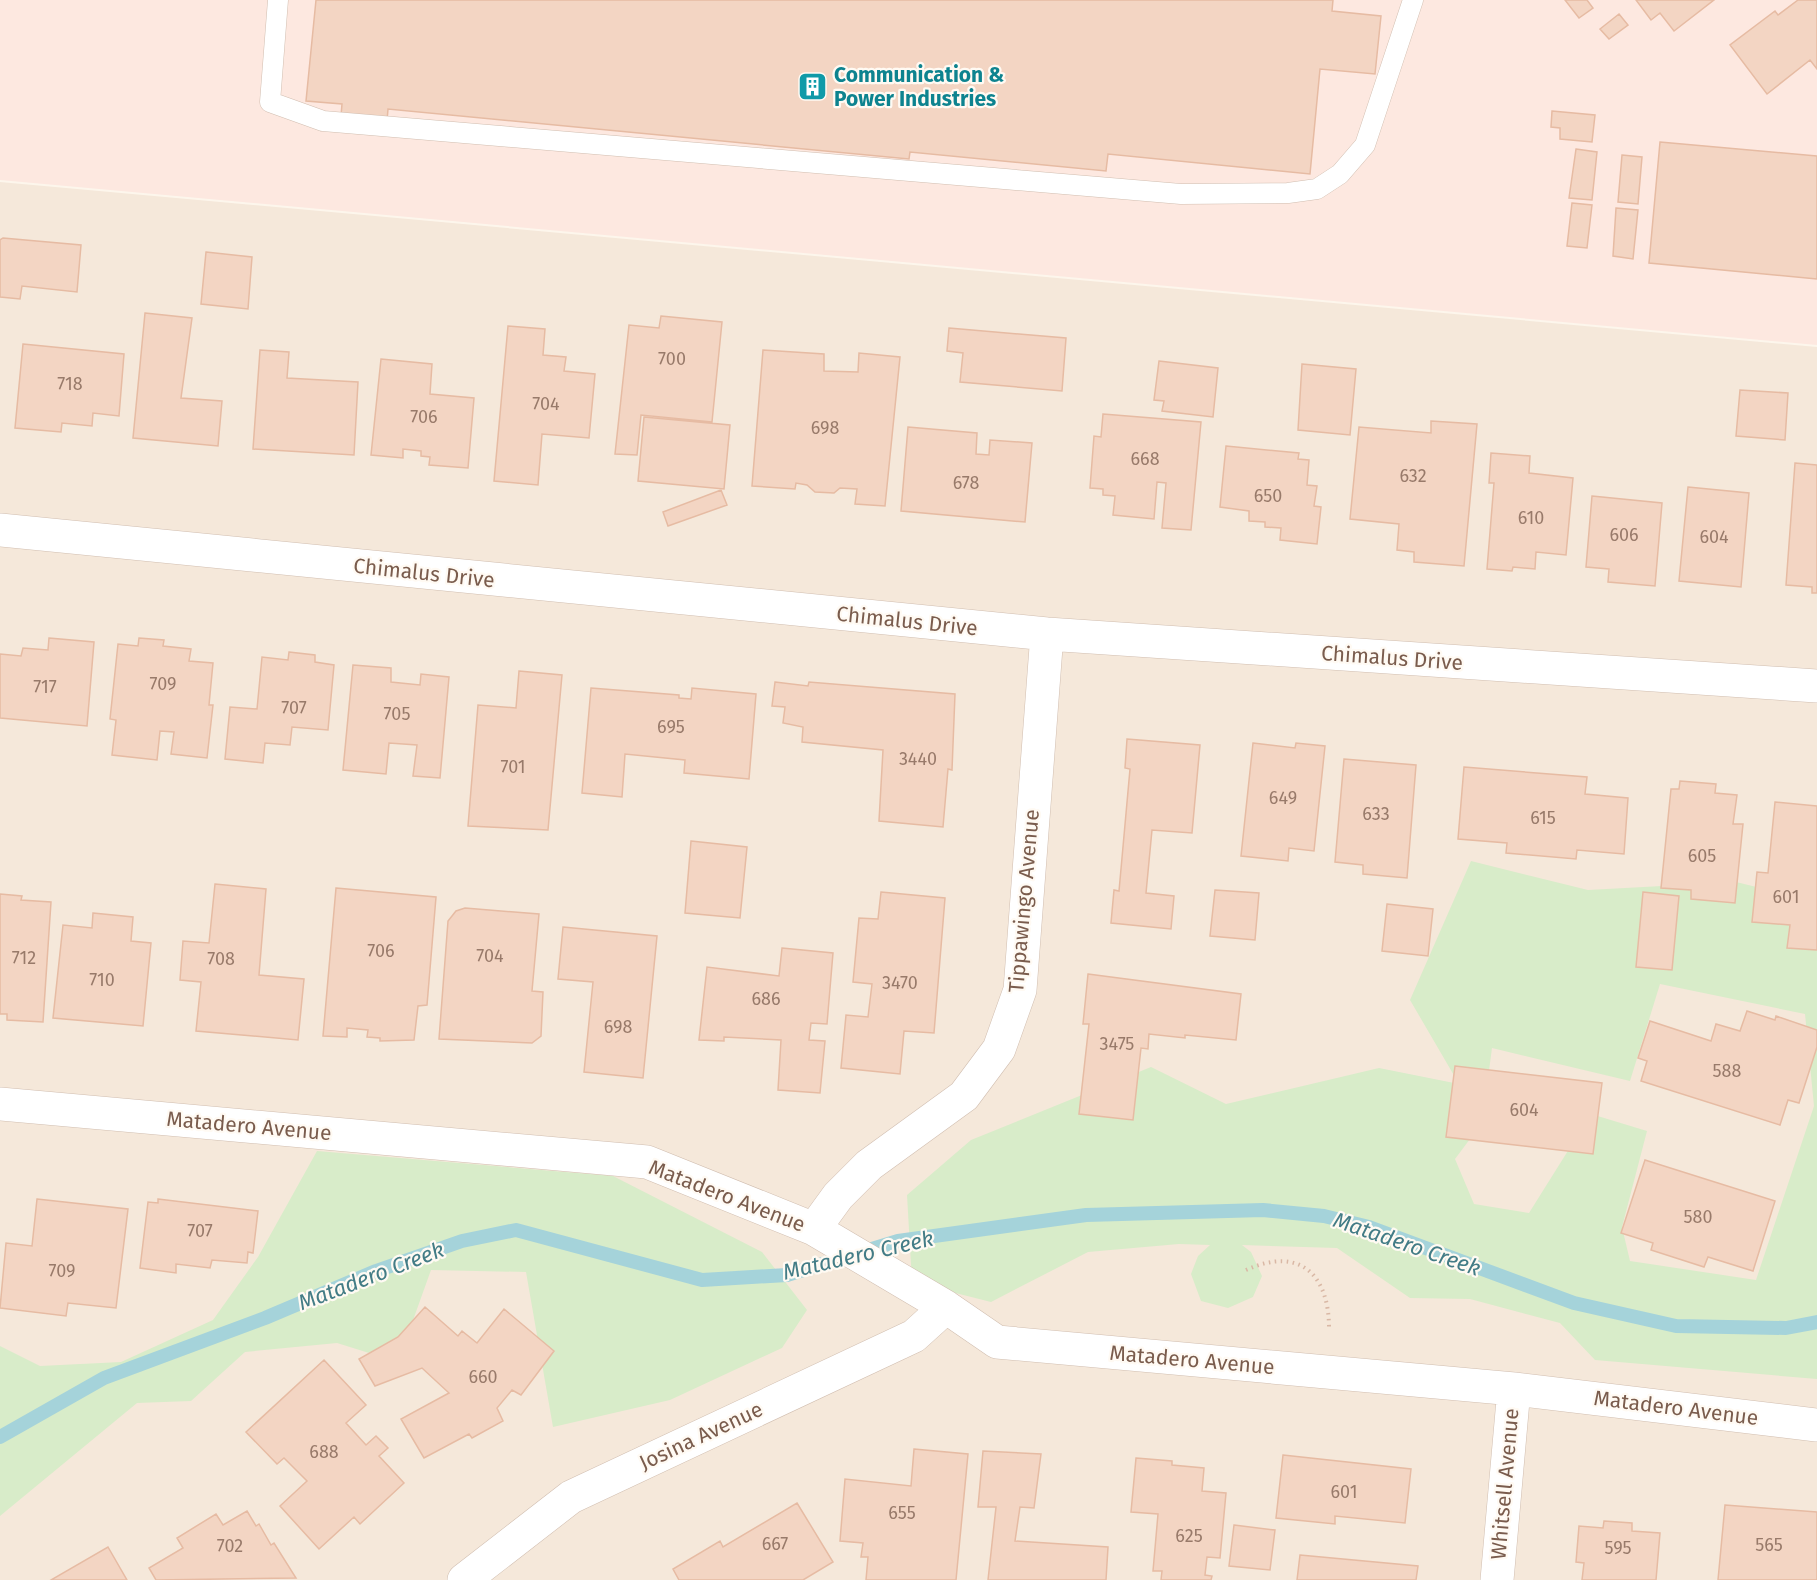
<svg xmlns="http://www.w3.org/2000/svg" width="1817" height="1580" font-family="'Fira Sans',sans-serif">
	<rect width="100%" height="100%" fill="#fdf6ec"/>
	<path fill="#f5e8da" d="M0 182 1817 347V1580H0Z"/>
	<path fill="#fde8e0" d="M0 0H1817V345L0 180Z"/>
	<path fill="#d8ecc9" fill-rule="evenodd" d="M1471 861 1588 890 1736 882 1817 902V1379L1595 1360 1560 1323 1470 1299 1410 1298 1337 1248 1242 1245 1251 1252 1262 1276 1253 1297 1228 1308 1201 1301 1191 1274 1198 1256 1210 1245 1179 1244 1088 1252 991 1302 912 1282 907 1195 971 1140 1151 1067 1226 1104 1379 1068 1459 1084 1410 1000ZM1660 984 1805 1014 1814 1106 1756 1280 1630 1261 1622 1227 1647 1131 1591 1114 1529 1213 1474 1204 1455 1159 1482 1123 1492 1048 1630 1081Z
		M317 1151 613 1176 762 1252 807 1310 782 1348 670 1400 553 1427 526 1272 431 1270 398 1362 337 1343 245 1352 191 1401 137 1403 0 1516V1346L40 1366 121 1362 213 1320 258 1257Z"/>
	<g fill="none" stroke-linecap="round" stroke-linejoin="round">
		<path stroke="#a5d3da" stroke-width="14" d="M0 1437 104 1378 265 1318 376 1271 462 1241 516 1230 702 1280 787 1275 898 1241 1086 1215 1263 1210 1324 1216 1369 1227 1574 1303 1676 1326 1786 1328 1817 1322"/>
	</g>
	<path fill="#f3d5c3" stroke="#e6bba3" stroke-width="1.5" d="M316 0H1333L1332 11 1381 16 1375 74 1320 69 1310 174 1108 154 1106 171 910 152 909 159 388 109 387 121 341 116 342 104 306 101Z
		M1565 0H1587L1593 8 1579 18Z
		M1636 0H1714L1674 31 1660 13 1651 20Z
		M1798 0H1817V69L1810 60 1767 94 1730 45 1775 11 1778 15Z
		M1619 14 1628 25 1609 39 1600 29Z
		M1552 111 1595 115 1592 142 1560 139V128L1551 127Z
		M1660 142 1817 156V279L1649 263Z
		M1576 149 1597 152 1592 200 1569 198Z
		M1622 155 1642 157 1638 204 1618 202Z
		M1572 203 1592 205 1587 248 1567 246Z
		M1616 208 1638 210 1633 259 1613 256Z
		M3 238 81 245 77 292 22 286 20 299 0 297V240Z
		M206 252 252 257 248 309 201 304Z
		M145 313 192 318 181 398 222 401 218 446 133 438Z
		M661 316 722 322 712 422 641 415 637 455 615 454 629 325 659 328Z
		M508 326 545 329 543 355 566 357 564 371 595 374 589 438 542 434 538 485 494 481Z
		M949 328 1066 338 1062 391 960 382 963 353 947 351Z
		M23 344 124 354 119 416 93 413 92 426 62 423 61 432 15 428Z
		M260 350 289 352 287 378 358 382 354 455 253 449Z
		M763 350 824 354V371L858 372 859 353 900 357 885 506 855 504 857 489 840 488 834 493 815 492 807 485 796 483 795 489 752 486Z
		M381 359 432 364 430 394 474 398 468 468 429 465 430 457 421 456V451L403 449V458L371 455Z
		M1159 361 1218 368 1213 417 1162 411 1164 401 1154 400Z
		M1302 364 1356 369 1350 435 1298 430Z
		M1740 390 1788 393 1785 440 1736 436Z
		M1103 414 1201 422 1191 530 1162 528 1166 483 1157 482 1154 519 1113 515 1115 496 1103 495V489L1090 488 1094 436 1101 437Z
		M644 417 730 425 724 489 638 481Z
		M1431 421 1477 424 1464 566 1414 562V552L1397 550 1399 524 1350 519 1359 427 1431 433Z
		M908 427 977 433 976 454 989 455 990 440 1032 443 1025 522 901 511Z
		M1226 446 1299 453 1298 459 1309 460 1307 485 1317 486 1314 506 1321 507 1317 544 1280 540 1281 528 1265 527V522L1249 521V511L1220 507Z
		M1491 453 1530 456 1529 473 1573 478 1566 555 1536 552 1535 569 1513 567 1512 571 1487 569 1494 483H1489Z
		M1795 463 1817 465V593H1812V587L1786 585Z
		M1688 487 1749 493 1741 587 1679 581Z
		M721 490 727 505 668 526 663 512Z
		M1592 496 1662 503 1655 586 1608 582 1609 569 1586 567Z
		M49 638 94 642 87 726 0 718V654L21 656 23 648 48 650Z
		M139 638 164 640 163 646 191 649 189 661 213 663 209 705H213L207 758 171 754 174 732 160 731 157 760 112 755 116 720 110 719 118 644 138 646Z
		M289 652 315 655V662L334 665 328 730 292 727 290 745 265 743 263 763 225 759 230 707 257 709 262 657 288 660Z
		M353 665 391 668V682L420 685 421 674 449 677 440 778 413 776 417 745 389 743 386 774 343 770Z
		M519 671 562 675 548 830 468 826 478 705 516 708Z
		M775 682 808 686 809 682 955 694 952 770 948 769 943 827 879 821 883 750 802 742 803 727 783 723 785 707 772 706Z
		M591 688 679 695V698L691 699 692 688 756 694 749 779 684 773 685 760 625 754 622 797 582 793Z
		M1127 739 1200 745 1192 833 1152 830 1146 893 1174 896 1171 929 1111 923 1114 890 1119 891 1130 769 1125 768Z
		M1253 743 1295 748 1296 743 1325 746 1314 851 1289 848 1288 861 1241 856Z
		M1344 759 1416 765 1407 878 1363 874V865L1335 862Z
		M1464 767 1587 777 1585 794 1628 798 1624 854 1577 850 1576 859 1506 853 1507 843 1458 839Z
		M1680 781 1716 784 1715 793 1737 795 1733 824H1743L1735 903 1691 899V890L1661 888 1671 789H1679Z
		M1775 802 1817 806V950L1787 948 1790 925 1752 922 1757 872 1768 873Z
		M691 841 747 847 740 918 685 913Z
		M215 884 266 889 259 975 304 979 298 1040 196 1031 201 982 180 980 183 941 209 943Z
		M336 888 436 897 427 1005 418 1006 414 1040 380 1041V1038L367 1037 368 1030 347 1028V1037L323 1036Z
		M1215 890 1259 893 1255 940 1210 936Z
		M881 892 945 898 934 1033 904 1031 900 1074 841 1068 846 1015 868 1017 872 984 853 982 859 918 878 919Z
		M1643 892 1679 896 1672 970 1636 967Z
		M0 894 22 896 21 900 51 902 43 1022 7 1020V1014H0Z
		M1387 904 1433 909 1428 956 1382 951Z
		M465 908 539 914 532 991 543 992 541 1036 532 1043 439 1039 448 921 456 911Z
		M93 913 133 917 131 941 151 943 143 1026 53 1018 63 925 92 928Z
		M563 927 657 936 643 1078 584 1072 593 982 558 979Z
		M782 948 833 953 827 1024 811 1023 809 1040 825 1041 820 1093 778 1090 781 1040 724 1037V1041L699 1040 707 967 779 976Z
		M1088 974 1241 994 1236 1040 1185 1035V1038L1149 1034 1148 1049 1141 1048 1133 1120 1079 1114 1089 1024H1083Z
		M1747 1011 1775 1020 1776 1016 1817 1030V1047L1799 1103 1788 1100 1780 1125 1641 1081 1647 1061 1638 1058 1650 1021 1711 1041 1716 1024 1740 1031Z
		M1455 1066 1602 1083 1593 1154 1446 1137Z
		M1645 1160 1775 1201 1753 1271 1708 1257 1704 1267 1651 1250 1653 1243 1621 1233Z
		M37 1199 128 1209 116 1308 68 1303 66 1316 0 1308 6 1243 32 1246Z
		M158 1199 258 1211 253 1253 248 1252 247 1263 212 1260 210 1268 176 1264V1273L140 1268 148 1202 158 1203Z
		M425 1307 458 1336 462 1331 477 1343 504 1309 554 1351 521 1395 512 1390 497 1408 503 1421 472 1438 469 1434 424 1458 401 1419 449 1393 422 1368 375 1386 359 1359 398 1337Z
		M324 1360 366 1405 346 1423 366 1445 376 1436 388 1448 379 1456 404 1483 360 1524 354 1517 319 1549 280 1506 307 1481 284 1458 277 1464 246 1432Z
		M914 1449 968 1454 956 1580H866L868 1557H861L863 1543 840 1541 845 1479 911 1486Z
		M983 1451 1041 1454 1034 1508 1020 1507 1015 1541 1108 1547 1106 1580H988L996 1507H978Z
		M1283 1455 1411 1469 1405 1523 1335 1516V1524L1276 1518Z
		M1136 1458 1172 1461V1465L1204 1468 1202 1491 1226 1493 1220 1558 1207 1557 1205 1575 1212 1576 1211 1580H1161L1162 1571H1153L1158 1514 1131 1512Z
		M797 1503 833 1562 803 1580H679L673 1569 720 1541 723 1547Z
		M1725 1505 1817 1512V1580H1718Z
		M247 1511 256 1526 259 1524 271 1545 274 1543 296 1578 156 1580 149 1568 183 1548 177 1538 216 1514 223 1525Z
		M1604 1521 1632 1523V1531L1660 1533 1656 1580H1582L1584 1563 1576 1562 1579 1526 1603 1528Z
		M1234 1525 1275 1530 1270 1570 1229 1566Z
		M108 1547 127 1580H51Z
		M1300 1555 1418 1566 1416 1580H1297Z"/>
	<g fill="none" stroke-linecap="round" stroke-linejoin="round">
		<defs>
			<path id="service" d="M278 0 270 102 323 121 1181 194 1288 193 1317 189 1340 174 1365 145 1413 0"/>
			<path id="minor" d="M0 530 1047 634 1817 686
				M0 1104 647 1162 814 1229 946 1307 997 1342 1514 1389 1817 1425
				M814 1229 838 1196 869 1165 964 1096 999 1049 1020 990 1047 634
				M464 1580 571 1497 914 1336 946 1307
				M1497 1580 1514 1389"/>
		</defs>
		<use href="#service" stroke="#d1beb0" stroke-width="21"/>
		<use href="#minor" stroke="#d1beb0" stroke-width="34"/>
		<path stroke="#d9b8a5" stroke-width="4" stroke-dasharray="1.5 4.5" stroke-linecap="butt" d="M1246 1270C1301 1245 1330 1276 1329 1331"/>
		<use href="#service" stroke="#fff" stroke-width="20"/>
		<use href="#minor" stroke="#fff" stroke-width="33"/>
	</g>
	<defs>
		<symbol id="building-square" viewBox="-11 -11 22 22"><rect x="-9" y="-9" width="18" height="18" rx="4" fill="#0f9aa8" stroke="#fffaf3"/><path d="M-4-6H4V6H1V3H-1V6H-4ZM-2.5-4.3h1.7v1.8h-1.7ZM.8-4.3h1.7v1.8H.8ZM-2.5-1h1.7V.8h-1.7ZM.8-1h1.7V.8H.8Z" fill="#fff"/></symbol>
	</defs>
	<g fill-rule="evenodd">
		<use href="#building-square" x="796" y="70" width="33" height="33"/>
	</g>
	<g text-anchor="middle" dominant-baseline="central" stroke-width="4.5" stroke-linejoin="round" paint-order="stroke">
		<g font-size="18" fill="#987a6a">
			<text x="672" y="359">700</text>
			<text x="70" y="384">718</text>
			<text x="546" y="404">704</text>
			<text x="424" y="417">706</text>
			<text x="825" y="428">698</text>
			<text x="1145" y="459">668</text>
			<text x="1413" y="476">632</text>
			<text x="966" y="483">678</text>
			<text x="1268" y="496">650</text>
			<text x="1531" y="518">610</text>
			<text x="1624" y="535">606</text>
			<text x="1714" y="537">604</text>
			<text x="163" y="684">709</text>
			<text x="45" y="687">717</text>
			<text x="294" y="708">707</text>
			<text x="397" y="714">705</text>
			<text x="671" y="727">695</text>
			<text x="918" y="759">3440</text>
			<text x="513" y="767">701</text>
			<text x="1283" y="798">649</text>
			<text x="1376" y="814">633</text>
			<text x="1543" y="818">615</text>
			<text x="1702" y="856">605</text>
			<text x="1786" y="897">601</text>
			<text x="381" y="951">706</text>
			<text x="490" y="956">704</text>
			<text x="24" y="958">712</text>
			<text x="221" y="959">708</text>
			<text x="102" y="980">710</text>
			<text x="900" y="983">3470</text>
			<text x="766" y="999">686</text>
			<text x="618" y="1027">698</text>
			<text x="1117" y="1044">3475</text>
			<text x="1727" y="1071">588</text>
			<text x="1524" y="1110">604</text>
			<text x="1698" y="1217">580</text>
			<text x="200" y="1231">707</text>
			<text x="62" y="1271">709</text>
			<text x="483" y="1377">660</text>
			<text x="324" y="1452">688</text>
			<text x="1344" y="1492">601</text>
			<text x="902" y="1513">655</text>
			<text x="1189" y="1536">625</text>
			<text x="775" y="1544">667</text>
			<text x="1769" y="1545">565</text>
			<text x="230" y="1546">702</text>
			<text x="1618" y="1548">595</text>
		</g>
		<g font-size="21" font-weight="bold" fill="#0d838f" stroke="#fffaf3" text-anchor="start">
			<text x="834" y="75">Communication &amp;<tspan x="834" dy="24">Power Industries</tspan></text>
		</g>
		<g font-size="21" fill="#7a5c4d" stroke="#fffaf3">
			<text transform="translate(424 573) rotate(6)">Chimalus Drive</text>
			<text transform="translate(907 621) rotate(6)">Chimalus Drive</text>
			<text transform="translate(1392 658) rotate(4)">Chimalus Drive</text>
			<text transform="translate(1024 901) rotate(-85)">Tippawingo Avenue</text>
			<text transform="translate(249 1126) rotate(5)">Matadero Avenue</text>
			<text transform="translate(727 1196) rotate(21)">Matadero Avenue</text>
			<text transform="translate(1192 1360) rotate(5)">Matadero Avenue</text>
			<text transform="translate(1676 1408) rotate(7)">Matadero Avenue</text>
			<text transform="translate(701 1436) rotate(-25)">Josina Avenue</text>
			<text transform="translate(1505 1484) rotate(-85)">Whitsell Avenue</text>
		</g>
		<g font-size="22" font-style="italic" fill="#437c86" stroke="#fffaf3">
			<text transform="translate(1407 1244) rotate(19)">Matadero Creek</text>
			<text transform="translate(858 1255) rotate(-13)">Matadero Creek</text>
			<text transform="translate(371 1276) rotate(-21)">Matadero Creek</text>
		</g>
	</g>
</svg>
